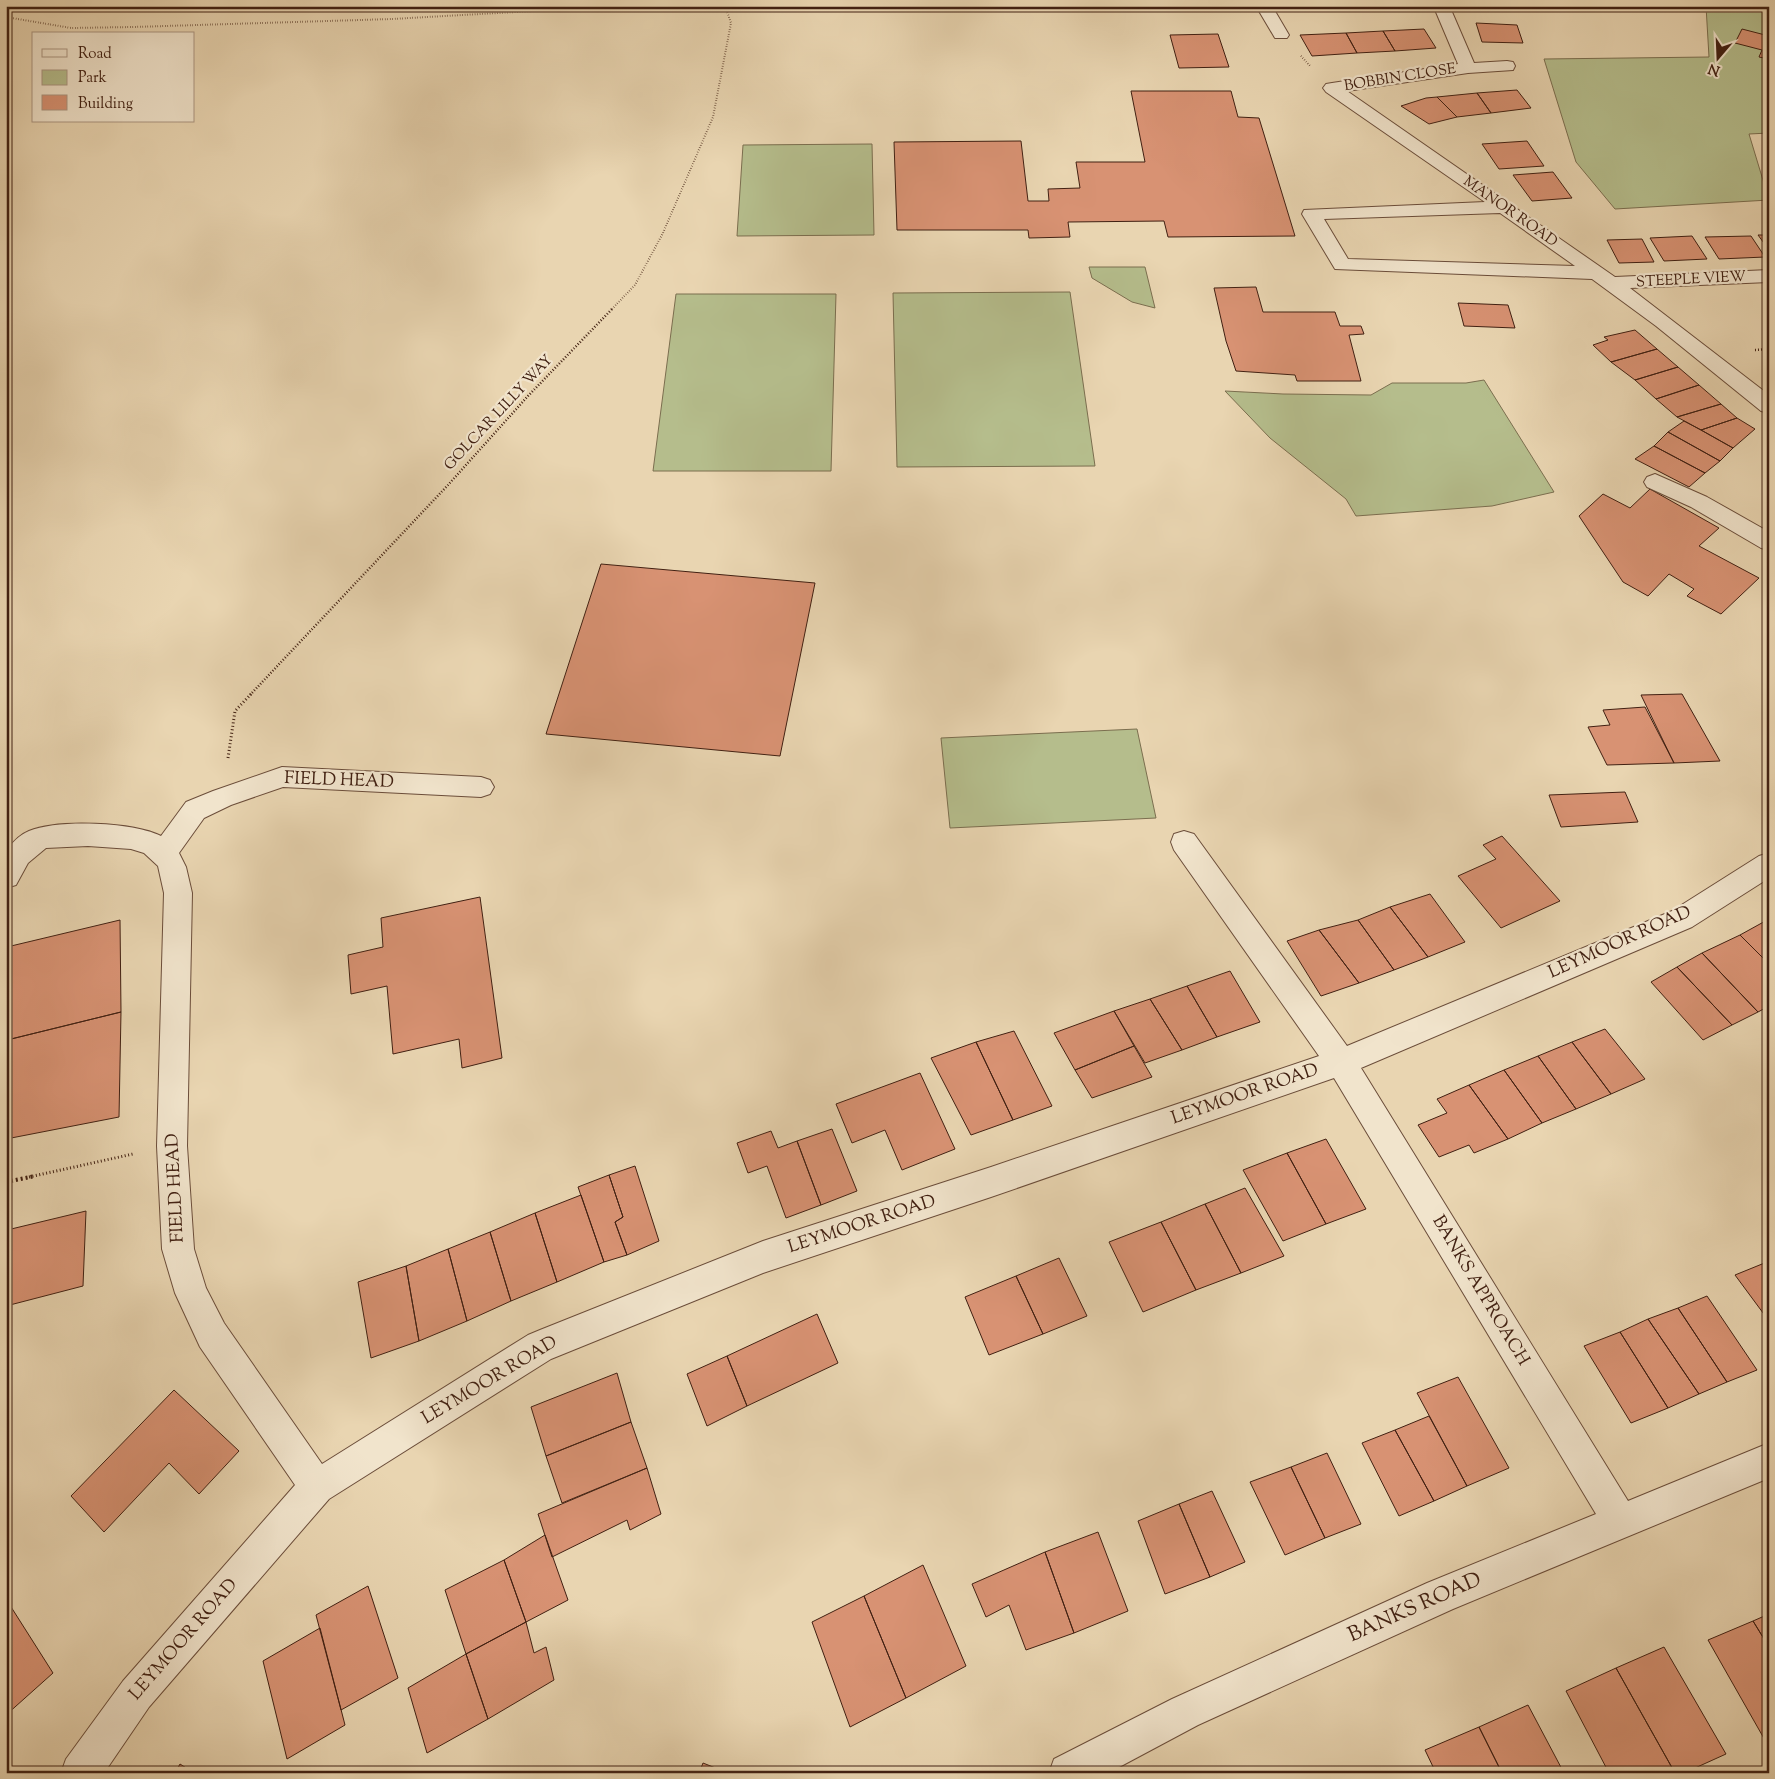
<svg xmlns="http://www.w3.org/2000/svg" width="1775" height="1779" font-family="'Sorts Mill Goudy',serif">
	<rect width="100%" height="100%" fill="#e9d5b1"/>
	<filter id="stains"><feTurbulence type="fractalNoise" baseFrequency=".004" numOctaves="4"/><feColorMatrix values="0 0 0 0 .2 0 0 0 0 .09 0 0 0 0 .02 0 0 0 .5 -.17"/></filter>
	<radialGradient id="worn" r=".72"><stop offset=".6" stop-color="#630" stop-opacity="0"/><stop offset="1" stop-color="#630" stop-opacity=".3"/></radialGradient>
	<path fill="#b5bd8c" stroke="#7b6e4f" d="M1706 6H1769V133L1749 134 1769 200 1615 209 1576 162 1544 59 1709 57Z
		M872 144 874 235 737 236 743 145Z
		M1089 267H1145L1155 308 1132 302 1092 278Z
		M1070 292 1095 466 897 467 893 293Z
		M676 294H836L831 471H653Z
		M1484 380 1554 492 1492 506 1356 516 1346 499 1270 438 1225 391 1283 394 1371 395 1392 383H1466Z
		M1137 729 1156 818 950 828 941 738Z"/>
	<path fill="#d89273" stroke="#412012" d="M1384 6H1423L1425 8 1386 11Z
		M1476 23 1517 25 1523 43 1482 42Z
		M1424 29 1436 48 1395 51 1383 31Z
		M1742 29 1769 36V59L1759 57 1762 50 1735 43Z
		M1383 31 1395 51 1357 53 1346 33Z
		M1346 33 1357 53 1312 56 1300 35Z
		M1218 34 1229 67 1179 68 1170 35Z
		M1517 90 1531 108 1491 113 1477 93Z
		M1131 91H1231L1238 117 1259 118 1295 236 1168 237 1164 221 1068 222 1070 237 1029 238 1028 230H897L894 142 1021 141 1028 201H1049L1048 189 1080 188 1076 162H1145Z
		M1477 93 1491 113 1457 117 1437 97Z
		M1437 97 1457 117 1429 124 1401 106 1426 98Z
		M1527 141 1544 166 1499 169 1482 144Z
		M1553 172 1572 198 1532 201 1513 175Z
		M1758 235H1769V250Z
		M1692 236 1707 259 1664 261 1650 238Z
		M1751 236 1765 257 1719 259 1705 237Z
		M1642 239 1654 262 1619 263 1607 240Z
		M1256 287 1263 312H1335L1340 326H1361L1364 334 1349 335 1361 381H1297L1295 375 1236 371 1226 341 1214 288Z
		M1458 303 1508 305 1515 328 1464 326Z
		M1635 330 1657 349 1611 362 1593 345 1608 340 1604 337Z
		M1657 349 1678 367 1635 380 1611 362Z
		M1678 367 1699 385 1656 399 1635 380Z
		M1699 385 1721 404 1677 417 1656 399Z
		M1721 404 1737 418 1701 430 1677 417Z
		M1737 418 1755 429 1733 448 1701 430Z
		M1684 421 1701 430 1733 448 1720 461 1668 432Z
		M1668 432 1720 461 1705 473 1654 446Z
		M1654 446 1705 473 1689 487 1635 459Z
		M1650 489 1719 528 1699 546 1759 578 1721 614 1687 596 1694 589 1669 574 1648 596 1623 582 1579 516 1603 494 1630 508Z
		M601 564 815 583 780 756 546 734Z
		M1682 694 1720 761 1674 763 1641 695Z
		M1645 707 1674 763 1607 765 1588 727 1610 725 1603 710Z
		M1625 792 1638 822 1561 827 1549 795Z
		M1502 836 1560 901 1501 928 1458 876 1496 859 1483 845Z
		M1430 894 1465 942 1428 957 1390 907Z
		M480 897 502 1058 462 1068 459 1039 393 1054 387 986 351 994 348 955 383 947 381 918Z
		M1390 907 1428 957 1394 970 1358 920Z
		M1769 919V964L1740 935Z
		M120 920 121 1012 7 1040 11 946Z
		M1358 920 1394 970 1359 983 1319 930Z
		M1319 930 1359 983 1321 996 1287 941Z
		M1740 935 1769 964V1006L1758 1012 1702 953Z
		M1702 953 1758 1012 1732 1025 1677 967Z
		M1677 967 1732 1025 1703 1040 1651 982Z
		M1230 971 1260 1022 1217 1037 1187 986Z
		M1187 986 1217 1037 1182 1050 1150 999Z
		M1150 999 1182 1050 1145 1063 1114 1011Z
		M1114 1011 1134 1046 1075 1070 1054 1033Z
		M121 1012 119 1117 6 1139 7 1040Z
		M1605 1029 1645 1079 1611 1094 1572 1042Z
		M1014 1031 1052 1106 1013 1120 976 1042Z
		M976 1042 1013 1120 971 1135 931 1058Z
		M1572 1042 1611 1094 1576 1109 1538 1056Z
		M1134 1046 1152 1077 1092 1098 1075 1070Z
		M1538 1056 1576 1109 1542 1123 1504 1070Z
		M1504 1070 1542 1123 1508 1139 1469 1085Z
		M920 1073 955 1149 902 1170 885 1130 852 1143 836 1104Z
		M1469 1085 1508 1139 1474 1153 1469 1145 1439 1157 1418 1125 1447 1113 1437 1099Z
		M832 1129 857 1191 821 1205 797 1141Z
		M771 1131 778 1148 797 1141 821 1205 786 1218 767 1166 748 1173 737 1143Z
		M1326 1139 1366 1209 1326 1224 1287 1153Z
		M1287 1153 1326 1224 1283 1241 1243 1170Z
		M635 1166 659 1241 627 1255 615 1222 623 1217 609 1175Z
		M609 1175 623 1217 615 1222 627 1255 604 1262 578 1187Z
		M1245 1188 1284 1256 1241 1273 1205 1204Z
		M581 1195 604 1262 557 1282 535 1213Z
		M1205 1204 1241 1273 1196 1290 1161 1222Z
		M86 1211 83 1286 6 1306 7 1230Z
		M535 1213 557 1282 511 1301 490 1232Z
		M1161 1222 1196 1290 1143 1312 1109 1242Z
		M490 1232 511 1301 467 1321 448 1249Z
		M448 1249 467 1321 419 1341 406 1266Z
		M1059 1258 1087 1316 1043 1334 1016 1276Z
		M1767 1262 1769 1264V1321L1735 1275Z
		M406 1266 419 1341 371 1358 358 1282Z
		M1016 1276 1043 1334 989 1355 965 1297Z
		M1707 1296 1757 1370 1727 1382 1678 1308Z
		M1678 1308 1727 1382 1699 1394 1648 1319Z
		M817 1314 838 1363 747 1406 727 1356Z
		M1648 1319 1699 1394 1668 1408 1620 1332Z
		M1620 1332 1668 1408 1631 1423 1584 1346Z
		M727 1356 747 1406 707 1426 687 1374Z
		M617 1373 631 1422 546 1456 531 1407Z
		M1458 1377 1509 1468 1467 1486 1417 1393Z
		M174 1390 239 1451 199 1494 169 1463 104 1532 71 1496Z
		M1429 1416 1467 1486 1434 1501 1395 1430Z
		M631 1422 647 1468 562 1503 546 1456Z
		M1395 1430 1434 1501 1399 1516 1362 1443Z
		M1327 1453 1361 1524 1325 1538 1291 1467Z
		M1291 1467 1325 1538 1285 1555 1250 1482Z
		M647 1468 661 1514 630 1530 627 1520 552 1557 538 1514Z
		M1212 1491 1245 1562 1210 1577 1179 1504Z
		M1179 1504 1210 1577 1165 1594 1138 1521Z
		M1098 1532 1128 1611 1074 1633 1045 1552Z
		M545 1535 568 1600 526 1622 504 1560Z
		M1045 1552 1074 1633 1026 1650 1009 1605 986 1617 972 1584Z
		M504 1560 526 1622 466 1654 445 1590Z
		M923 1565 966 1666 906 1698 864 1596Z
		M368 1586 398 1678 341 1710 316 1615Z
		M864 1596 906 1698 850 1727 812 1622Z
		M6 1599 53 1673 6 1715Z
		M1769 1614V1647L1753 1621Z
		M1753 1621 1769 1647V1741L1766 1742 1708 1640Z
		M526 1622 534 1653 546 1647 554 1680 488 1719 466 1654Z
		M320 1628 345 1725 287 1759 263 1661Z
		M1664 1647 1726 1754 1684 1773H1675L1616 1668Z
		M466 1654 488 1719 427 1753 408 1688Z
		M1616 1668 1675 1773H1609L1566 1691Z
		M1528 1705 1564 1773H1502L1479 1727Z
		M1479 1727 1502 1773H1436L1425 1750Z
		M703 1763 728 1773H699Z
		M180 1764 194 1773H175Z"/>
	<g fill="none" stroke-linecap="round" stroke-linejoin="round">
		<defs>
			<path id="minor" d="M1256 6H1272L1289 35 1287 38H1275Z
				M1438 6H1454L1452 12 1474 63 1507 61 1513 62 1515 66 1513 70 1468 73 1347 91 1615 277 1769 270V282L1630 288 1769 395V413L1761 411 1656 326 1592 279 1335 269 1302 214 1304 210 1485 202 1326 92 1323 88 1326 84 1332 83 1458 64 1436 12ZM1500 213 1575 266 1348 259 1324 219Z
				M1655 474 1707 497 1769 532V550L1761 548 1691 507 1647 487 1644 482 1647 477Z
				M282 767 481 777 490 780 494 787 490 794 481 797 283 787 231 805 204 818 179 853 186 867 192 893 187 1146 194 1249 206 1288 224 1323 322 1464 528 1335 540 1330 763 1241 991 1167 1319 1056 1174 850 1171 842 1174 834 1184 831 1194 834 1347 1046 1672 911 1759 856 1769 853V878L1692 927 1361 1068 1628 1501 1769 1443V1478L1453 1609 1198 1725 1108 1773H1049L1054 1759 1172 1699 1427 1583 1596 1514 1334 1078 991 1197 763 1273 551 1359 329 1499 149 1707 104 1773H61L66 1759 123 1681 295 1485 200 1347 175 1293 162 1249 157 1146 164 893 158 866 144 853 131 849 88 846 46 848 28 863 16 885 6 888V851C12 843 19 835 29 831 58 819 133 822 161 836L186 802 213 791Z"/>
		</defs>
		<use href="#minor" stroke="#6b4d3a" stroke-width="2"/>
		<path stroke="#412012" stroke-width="2" stroke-dasharray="0.5 2" stroke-linecap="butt" d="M6 17 71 28 133 27 392 19 621 6
			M1301 56 1310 66
			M612 309 635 285 663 233 713 117 731 23 725 6"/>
		<path stroke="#412012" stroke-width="2.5" stroke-dasharray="1 2" stroke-linecap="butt" d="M1755 350 1769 349
			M250 695 448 485 528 396 613 308"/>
		<path stroke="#412012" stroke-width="3" stroke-dasharray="1 2.5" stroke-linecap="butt" d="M228 758 235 711 252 693
			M29 1177 133 1154"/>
		<path stroke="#412012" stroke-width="4" stroke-dasharray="2 3" stroke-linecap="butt" d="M6 1182 35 1176"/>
		<use href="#minor" fill="#f1e4cc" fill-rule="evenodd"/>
	</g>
	<g text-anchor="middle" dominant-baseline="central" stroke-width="4.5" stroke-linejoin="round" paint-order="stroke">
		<g font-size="15" fill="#412012" stroke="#f1e4cc">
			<text transform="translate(1400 78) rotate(-9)">BOBBIN CLOSE</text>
			<text transform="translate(1510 212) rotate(35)">MANOR ROAD</text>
			<text transform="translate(1691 280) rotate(-3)">STEEPLE VIEW</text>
			<text transform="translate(499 413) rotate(-47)">GOLCAR LILLY WAY</text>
		</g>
		<g font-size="18" fill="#412012" stroke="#f1e4cc">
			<text transform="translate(339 781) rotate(2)">FIELD HEAD</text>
			<text transform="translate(1620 943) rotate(-24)">LEYMOOR ROAD</text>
			<text transform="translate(1245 1095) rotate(-19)">LEYMOOR ROAD</text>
			<text transform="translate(176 1188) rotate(-93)">FIELD HEAD</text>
			<text transform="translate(862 1225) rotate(-18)">LEYMOOR ROAD</text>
			<text transform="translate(1480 1291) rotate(59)">BANKS APPROACH</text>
			<text transform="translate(490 1381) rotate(-31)">LEYMOOR ROAD</text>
			<text transform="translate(184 1640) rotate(-49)">LEYMOOR ROAD</text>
		</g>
		<g font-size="21" fill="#412012" stroke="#f1e4cc">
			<text transform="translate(1415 1608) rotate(-24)">BANKS ROAD</text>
		</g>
	</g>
	<rect width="1775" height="1779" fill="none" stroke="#e9d5b1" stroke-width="25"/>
	<rect x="8" y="8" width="1760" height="1764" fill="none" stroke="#412012" stroke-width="2.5"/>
	<rect x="12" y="12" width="1750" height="1754" fill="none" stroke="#412012"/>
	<rect x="32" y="32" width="162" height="90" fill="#f1e4cc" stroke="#ab9682"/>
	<rect x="42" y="49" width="25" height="8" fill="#f1e4cc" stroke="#ab9682"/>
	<text x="78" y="58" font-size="15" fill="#412012">Road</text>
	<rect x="42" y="70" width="25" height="15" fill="#b5bd8c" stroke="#ab9682"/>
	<text x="78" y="82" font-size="15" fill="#412012">Park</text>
	<rect x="42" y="95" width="25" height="15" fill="#d89273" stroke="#ab9682"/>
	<text x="78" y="108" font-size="15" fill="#412012">Building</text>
	<g transform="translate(1718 58) rotate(199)" stroke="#f1e4cc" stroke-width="4" paint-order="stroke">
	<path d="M0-4L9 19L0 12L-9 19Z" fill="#412012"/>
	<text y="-8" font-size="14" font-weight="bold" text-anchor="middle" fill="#412012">N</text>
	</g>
	<rect width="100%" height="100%" filter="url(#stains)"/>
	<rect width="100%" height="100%" fill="url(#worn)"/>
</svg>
